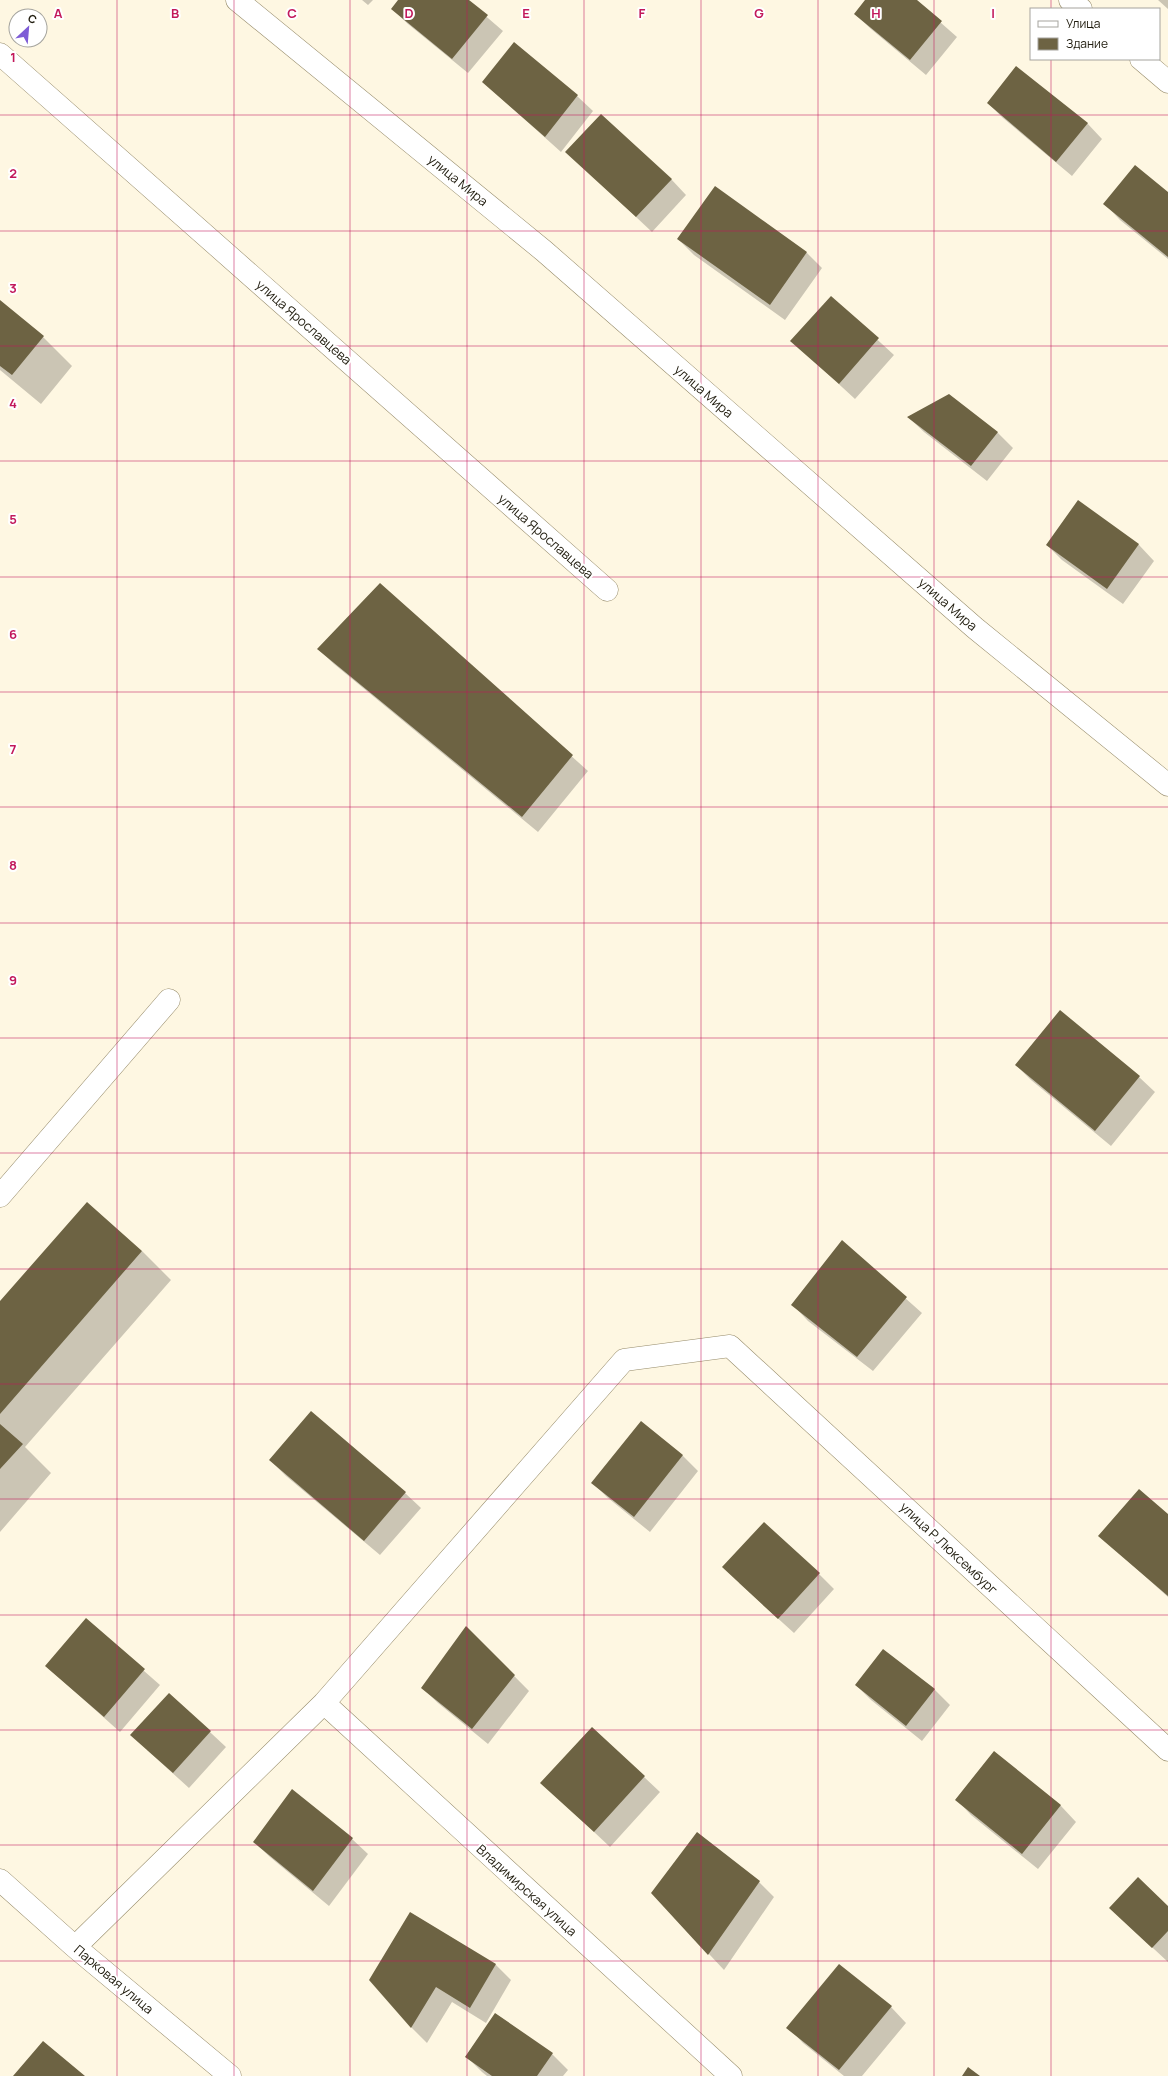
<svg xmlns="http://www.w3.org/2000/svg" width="1168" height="2076" font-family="Manrope,sans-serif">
	<rect width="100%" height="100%" fill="#fef7e2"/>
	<path fill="#0003" d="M362 0H373L368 5Z
		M399 0H467L503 31 468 73 408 24 392 9Z
		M867 0H915L957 37 926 75 871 29 855 14Z
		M1158 0H1168V9Z
		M483 82 577 96 593 111 561 152Z
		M988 103 1087 123 1102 139 1072 176 1003 118Z
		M567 152 671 179 686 195 652 232Z
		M1168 193V259L1120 220 1105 204Z
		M678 239 807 253 822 268 785 320 694 255Z
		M831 297 894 355 855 399 792 341Z
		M0 301 43 337 72 366 41 404 0 370Z
		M949 395 998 433 1013 448 987 481 924 432 908 417Z
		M1078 502 1139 545 1154 561 1123 604 1062 560 1047 545Z
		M380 584 588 771 538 832 334 664 318 649Z
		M1016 1065 1139 1077 1155 1092 1111 1146 1031 1080Z
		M842 1242 922 1313 873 1371 808 1321 793 1305Z
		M142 1251 171 1280 25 1447 51 1473 0 1532V1302Z
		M641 1423 683 1456 698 1471 650 1532 608 1498 593 1483Z
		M270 1460 405 1493 421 1508 380 1555 286 1476Z
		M1168 1515V1597L1100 1536Z
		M819 1574 834 1589 794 1633 739 1583Z
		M86 1620 160 1685 120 1732 46 1666Z
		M467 1628 529 1691 488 1744 438 1703 422 1688Z
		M883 1650 935 1690 950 1705 922 1741 871 1700 856 1685Z
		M169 1694 226 1747 189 1788 147 1750Z
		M592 1728 660 1792 610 1847 542 1783Z
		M994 1752 1061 1806 1076 1822 1038 1869 971 1815 956 1799Z
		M352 1839 368 1854 329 1906 270 1857 254 1842Z
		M759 1882 774 1897 724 1970 652 1893Z
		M1168 1907V1962L1126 1923Z
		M411 1913 496 1965 511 1980 486 2023 452 2002 427 2043 411 2027Z
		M891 2007 906 2023 862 2076H844L803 2043 788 2027Z
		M496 2014 552 2054 568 2070 563 2076H487L482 2072 466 2056Z"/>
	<path fill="#6d6343" d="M398 0H469L488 15 452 59 391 9Z
		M865 0H917L942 21 910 60 854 14Z
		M514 42 578 95 545 137 482 82Z
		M1016 66 1088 123 1056 162 987 103Z
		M601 114 672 179 636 217 565 152Z
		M1135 165 1168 192V257L1103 204Z
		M715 186 807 252 770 305 677 239Z
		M831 296 879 338 839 384 790 341Z
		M0 300 44 336 12 375 0 366Z
		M949 394 998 432 971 466 907 417Z
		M1078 500 1139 544 1107 589 1046 545Z
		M380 583 573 755 522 817 317 649Z
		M1060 1010 1140 1076 1095 1131 1015 1065Z
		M87 1202 142 1251 0 1414V1301Z
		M842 1240 907 1297 857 1357 791 1305Z
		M311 1411 406 1492 364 1541 269 1460Z
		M641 1421 683 1455 634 1517 591 1483Z
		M0 1424 23 1444 0 1469Z
		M1139 1489 1168 1514V1596L1098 1536Z
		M764 1522 820 1573 778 1619 722 1567Z
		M86 1618 145 1669 104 1717 45 1666Z
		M466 1626 515 1675 472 1729 421 1688Z
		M883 1649 935 1689 906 1726 855 1685Z
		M169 1693 211 1731 173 1773 130 1735Z
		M592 1727 645 1776 594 1832 540 1783Z
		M994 1751 1061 1805 1022 1854 955 1800Z
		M292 1789 353 1838 313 1891 253 1842Z
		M697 1832 760 1881 708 1955 651 1893Z
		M1138 1877 1168 1906V1931L1152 1948 1109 1908Z
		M410 1912 496 1964 470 2008 436 1987 411 2028 369 1980Z
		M839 1964 892 2006 839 2070 786 2028Z
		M495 2013 553 2053 537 2076H492L465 2057Z
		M43 2041 85 2076H13Z
		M968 2067 980 2076H962Z"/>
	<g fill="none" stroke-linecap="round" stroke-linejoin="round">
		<defs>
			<path id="minor" d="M237 0 544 251 975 628 1168 785
				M1070 0 1081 9
				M0 54 607 590
				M1141 59 1168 82
				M0 1196 169 1000
				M324 1703 731 2076
				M0 1880 75 1947 230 2076
				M75 1947 324 1703 624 1360 730 1346 1168 1750"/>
		</defs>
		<use href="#minor" stroke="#968b6a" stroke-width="23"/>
		<use href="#minor" stroke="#fff" stroke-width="22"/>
	</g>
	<path fill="none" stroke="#c2185b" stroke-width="1" stroke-opacity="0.55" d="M117 0V2076M234 0V2076M350 0V2076M467 0V2076M584 0V2076M701 0V2076M818 0V2076M934 0V2076M1051 0V9M1051 59V2076M0 115H1168M0 231H1168M0 346H1168M0 461H1168M0 577H1168M0 692H1168M0 807H1168M0 923H1168M0 1038H1168M0 1153H1168M0 1269H1168M0 1384H1168M0 1499H1168M0 1615H1168M0 1730H1168M0 1845H1168M0 1961H1168"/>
	<g text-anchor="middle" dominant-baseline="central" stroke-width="4" stroke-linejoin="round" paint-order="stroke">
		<g font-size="13" fill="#1f1b0d" stroke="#fff">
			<text transform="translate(458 180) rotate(39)">улица Мира</text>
			<text transform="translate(304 322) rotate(41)">улица Ярославцева</text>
			<text transform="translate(704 391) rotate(41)">улица Мира</text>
			<text transform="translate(546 536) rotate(41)">улица Ярославцева</text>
			<text transform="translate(948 604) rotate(41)">улица Мира</text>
			<text transform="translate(949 1548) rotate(43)">улица Р.Люксембург</text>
			<text transform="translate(527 1890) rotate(42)">Владимирская улица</text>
			<text transform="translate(114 1979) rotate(40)">Парковая улица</text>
		</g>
	</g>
	<g font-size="13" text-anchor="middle" font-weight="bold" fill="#c2185b" stroke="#fff" stroke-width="4" stroke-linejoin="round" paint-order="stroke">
		<text x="58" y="18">A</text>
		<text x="175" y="18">B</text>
		<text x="292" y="18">C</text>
		<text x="409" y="18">D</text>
		<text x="526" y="18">E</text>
		<text x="642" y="18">F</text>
		<text x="759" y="18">G</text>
		<text x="876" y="18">H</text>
		<text x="993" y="18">I</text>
		<text x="13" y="62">1</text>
		<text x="13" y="178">2</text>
		<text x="13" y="293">3</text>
		<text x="13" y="408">4</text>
		<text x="13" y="524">5</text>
		<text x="13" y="639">6</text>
		<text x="13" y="754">7</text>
		<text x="13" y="870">8</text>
		<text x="13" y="985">9</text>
	</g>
	<rect x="1030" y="8" width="130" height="52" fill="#ffffff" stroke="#a5a49e"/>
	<rect x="1038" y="21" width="20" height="6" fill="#ffffff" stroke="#a5a49e"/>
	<text x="1066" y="28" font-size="12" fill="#1f1b0d">Улица</text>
	<rect x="1038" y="38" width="20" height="12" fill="#6d6343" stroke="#a5a49e"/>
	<text x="1066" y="48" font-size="12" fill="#1f1b0d">Здание</text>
	<g transform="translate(28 28) rotate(26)"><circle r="19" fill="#ffffff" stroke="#a5a49e"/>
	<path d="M0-3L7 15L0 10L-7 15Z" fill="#7e5cd6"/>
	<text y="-6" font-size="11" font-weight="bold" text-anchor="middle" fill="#1f1b0d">С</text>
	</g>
</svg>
